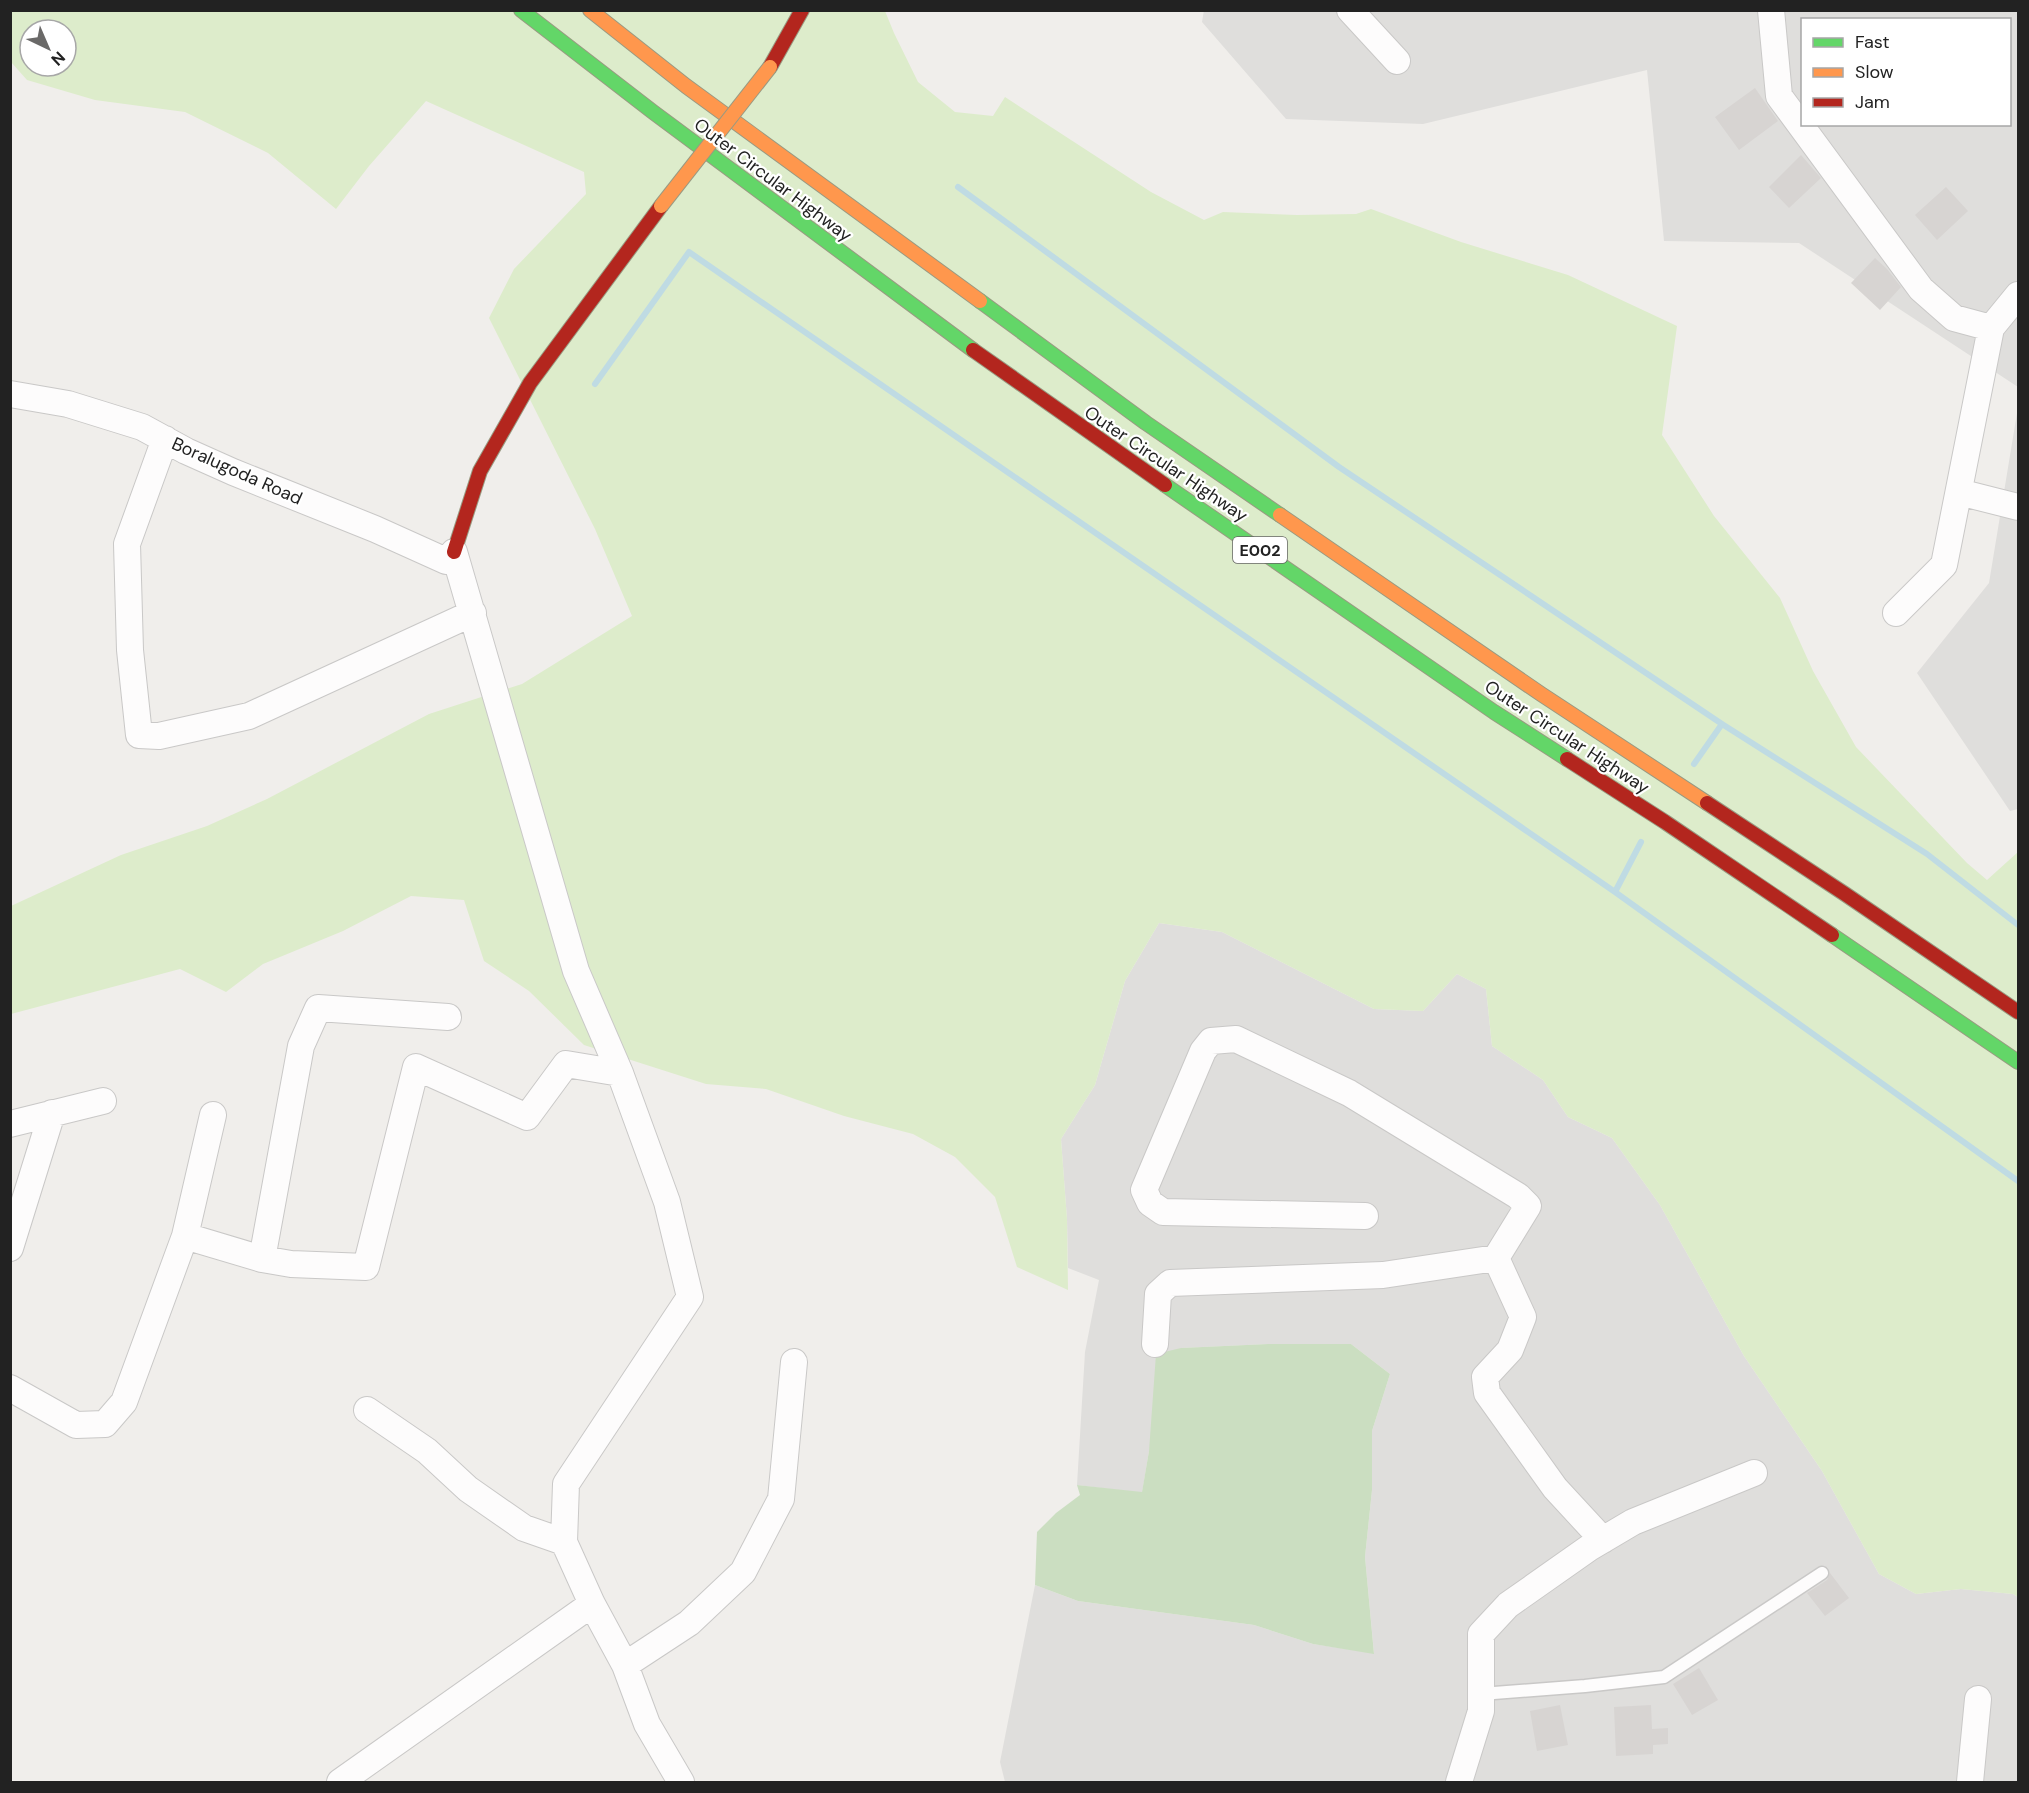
<svg xmlns="http://www.w3.org/2000/svg" width="2029" height="1793" font-family="'DM Sans',sans-serif">
	<rect width="100%" height="100%" fill="#f0eeeb"/>
	<path fill="#dfdedc" fill-rule="evenodd" d="M1204 10 2018 11V387L1799 243 1664 241 1647 70 1423 124 1286 119 1202 22ZM1802 20H2010V124H1802Z
		M2018 407V809L2010 811 1917 673 1989 583Z
		M1159 923 1222 932 1374 1009 1423 1011 1457 974 1486 989 1492 1046 1543 1080 1568 1117 1612 1138 1660 1205 1744 1356 1822 1471 1879 1574 1916 1594 1961 1589 2013 1594 2018 1597V1782H1005L1000 1762 1035 1585 1078 1601 1254 1625 1313 1644 1374 1653 1365 1557 1372 1490V1431L1390 1374 1351 1344H1268L1181 1348 1149 1451 1142 1493 1077 1485 1085 1352 1099 1280 1068 1268 1067 1219 1061 1139 1095 1085 1125 981Z"/>
	<path fill="#ddeccb" fill-rule="evenodd" d="M11 11H885L894 33 918 82 955 112 993 116 1005 97 1151 192 1204 220 1223 212 1297 215 1356 214 1371 209 1461 242 1568 275 1677 326 1662 435 1714 516 1780 598 1813 671 1856 747 1967 863 1987 880 2018 852V1597L2013 1594 1961 1589 1916 1594 1879 1574 1822 1471 1744 1356 1660 1205 1612 1138 1568 1117 1543 1080 1492 1046 1486 989 1457 974 1423 1011 1374 1009 1222 932 1159 923 1125 981 1095 1085 1061 1139 1067 1219 1068 1290 1017 1267 995 1197 955 1157 913 1134 844 1116 766 1089 706 1084 584 1045 529 991 484 961 464 900 411 896 343 931 263 964 226 992 180 969 11 1014V906L121 855 207 826 267 799 429 714 522 684 632 616 595 529 489 318 514 269 586 194 584 172 426 101 369 166 336 209 268 153 185 112 95 100 27 80 11 62ZM30 30H66V66H30Z"/>
	<path fill="#cbdec1" d="M1268 1344H1351L1390 1374 1372 1431V1490L1365 1557 1374 1654 1313 1644 1254 1625 1078 1601 1035 1585 1037 1532 1056 1513 1080 1495 1077 1485 1142 1492 1149 1451 1156 1354 1181 1348Z"/>
	<g fill="none" stroke-linecap="round" stroke-linejoin="round">
		<path stroke="#bfdbe3" stroke-width="6" d="M958 187 1339 467 1722 724 1927 854 2018 925
			M595 384 689 252 1615 892 2018 1181
			M1694 764 1722 724
			M1615 892 1641 842"/>
	</g>
	<path fill="#d7d4d2" d="M1755 88 1778 121 1739 150 1715 117Z
		M1801 155 1821 178 1789 208 1769 187Z
		M1946 187 1968 211 1937 240 1915 215Z
		M1875 258 1887 269 1901 287 1880 310 1851 283Z
		M1830 1573 1849 1598 1825 1616 1807 1593 1827 1580Z
		M1699 1668 1718 1700 1692 1715 1673 1684Z
		M1560 1705 1568 1745 1537 1751 1530 1711Z
		M1651 1705 1652 1729 1668 1728V1744L1653 1745V1754L1616 1756 1614 1707Z"/>
	<g fill="none" stroke-linecap="round" stroke-linejoin="round">
		<defs>
			<path id="lane" d="M1481 1694 1585 1686 1664 1677 1822 1573"/>
			<path id="street" d="M1350 10 1397 61
				M1771 10 1779 96 1921 289 1954 318 1991 328
				M10 394 68 404 142 427 186 451 233 472 375 529 446 561 454 552
				M165 439 127 544 130 650 139 735 159 736 249 716 473 613
				M1959 492 2018 507
				M454 552 576 971 620 1073 667 1202 690 1297 566 1484 564 1542 592 1604 625 1665 647 1724 681 1782
				M1896 613 1944 565 1991 328 2018 295
				M10 1124 103 1101
				M1365 1216 1163 1212 1150 1203 1144 1190 1203 1051 1211 1041 1236 1039 1349 1093 1518 1196 1528 1206 1496 1258 1523 1317 1510 1350 1485 1377 1487 1393 1555 1488 1603 1540
				M185 1236 262 1259 291 1264 366 1267 416 1067 527 1117 566 1064 620 1073
				M10 1248 52 1113
				M262 1259 301 1046 318 1008 448 1017
				M1155 1344 1158 1294 1170 1283 1383 1275 1496 1258
				M10 1388 76 1425 105 1424 124 1402 185 1236 213 1115
				M367 1410 427 1451 468 1489 524 1528 564 1542
				M625 1665 689 1623 743 1572 781 1499 794 1362
				M340 1782 592 1604
				M1459 1782 1481 1711V1634L1508 1605 1589 1548 1633 1522 1754 1473
				M1970 1782 1978 1699"/>
			<path id="fast" d="M521 10 653 112 973 350
				M980 301 1146 423 1280 515
				M1165 485 1494 712 1567 759
				M1832 935 2018 1062"/>
			<path id="slow" d="M590 10 686 86 980 301
				M1280 515 1541 694 1707 803"/>
			<path id="jam" d="M770 67 802 10
				M973 350 1165 485
				M454 552 480 471 530 383 661 206
				M1567 759 1665 822 1832 935
				M1707 803 1845 894 2018 1012"/>
		</defs>
		<use href="#lane" stroke="#c9c8c7" stroke-width="15"/>
		<use href="#street" stroke="#c9c8c7" stroke-width="28"/>
		<use href="#fast" stroke="#999a82" stroke-width="16"/>
		<use href="#slow" stroke="#999a82" stroke-width="16"/>
		<use href="#jam" stroke="#999a82" stroke-width="16"/>
		<use href="#lane" stroke="#fdfcfc" stroke-width="12"/>
		<use href="#street" stroke="#fdfcfc" stroke-width="26"/>
		<use href="#fast" stroke="#63d668" stroke-width="14"/>
		<use href="#slow" stroke="#ff974d" stroke-width="14"/>
		<use href="#jam" stroke="#b3261e" stroke-width="14"/>
		<defs>
			<path id="slow-bridge" d="M661 206 770 67"/>
		</defs>
		<use href="#slow-bridge" stroke="#999a82" stroke-width="16" stroke-linecap="butt"/>
		<use href="#slow-bridge" stroke="#ff974d" stroke-width="14"/>
	</g>
	<g text-anchor="middle" dominant-baseline="central" stroke-width="4.5" stroke-linejoin="round" paint-order="stroke">
		<rect fill="#fff" stroke="#646464" stroke-width="1.5" x="1233" y="537" width="54" height="26" rx="4.5"/>
		<g font-size="16" font-weight="bold" fill="#222">
			<text x="1260" y="550">E002</text>
		</g>
		<g font-size="18" fill="#222" stroke="#fff">
			<text transform="translate(773 180) rotate(37)">Outer Circular Highway</text>
			<text transform="translate(1166 464) rotate(34)">Outer Circular Highway</text>
			<text transform="translate(237 471) rotate(24)">Boralugoda Road</text>
			<text transform="translate(1567 737) rotate(33)">Outer Circular Highway</text>
		</g>
	</g>
	<rect width="2029" height="1793" fill="none" stroke="#222222" stroke-width="24"/>
	<rect x="1801" y="18" width="210" height="108" fill="#ffffff" stroke="#a7a7a7" stroke-width="1.5"/>
	<rect x="1813" y="38" width="30" height="9" fill="#63d668" stroke="#a7a7a7" stroke-width="1.5"/>
	<text x="1855" y="48" font-size="18" fill="#222222">Fast</text>
	<rect x="1813" y="68" width="30" height="9" fill="#ff974d" stroke="#a7a7a7" stroke-width="1.5"/>
	<text x="1855" y="78" font-size="18" fill="#222222">Slow</text>
	<rect x="1813" y="98" width="30" height="9" fill="#b3261e" stroke="#a7a7a7" stroke-width="1.5"/>
	<text x="1855" y="108" font-size="18" fill="#222222">Jam</text>
	<g transform="translate(48 48) rotate(136)"><circle r="28" fill="#ffffff" stroke="#a7a7a7" stroke-width="1.5"/>
	<path d="M0-4.5L10 22L0 15L-10 22Z" fill="#6a6968"/>
	<text y="-9" font-size="16" font-weight="bold" text-anchor="middle" fill="#222222">N</text>
	</g>
</svg>
